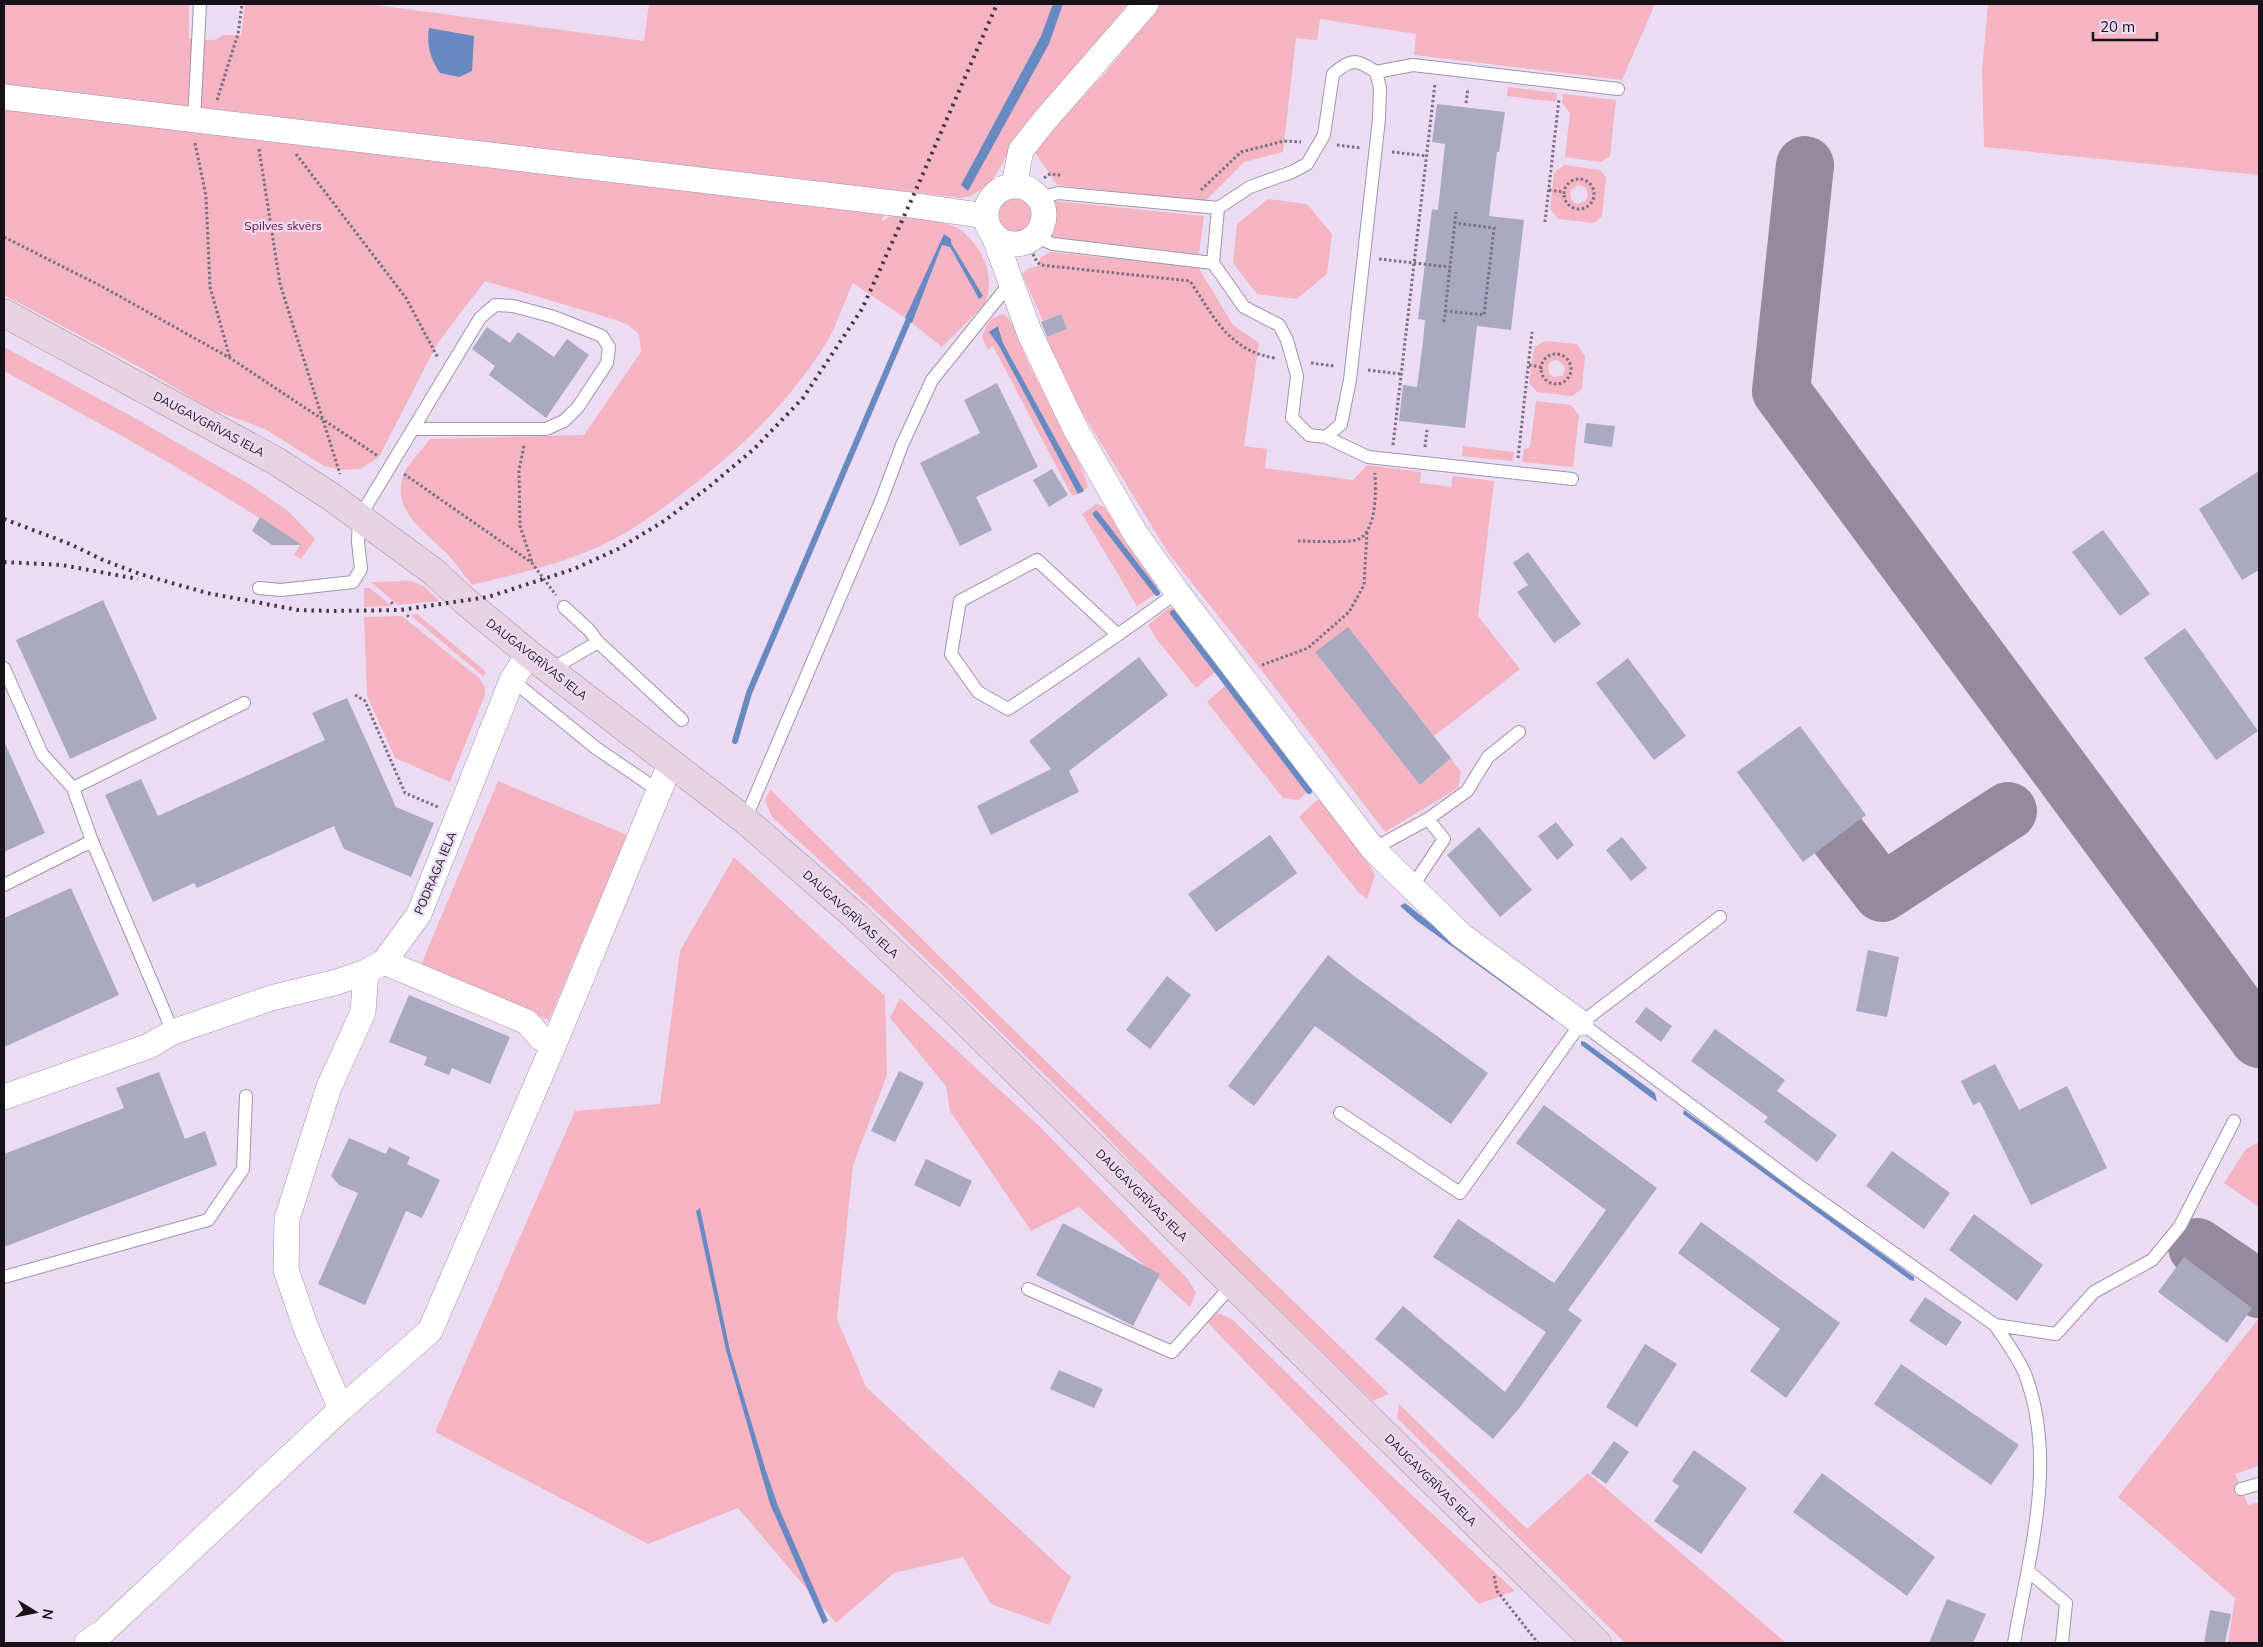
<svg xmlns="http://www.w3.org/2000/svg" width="2263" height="1647" font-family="Mulish,sans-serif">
	<rect width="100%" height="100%" fill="#ebdcf4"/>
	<path fill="#f4b4c1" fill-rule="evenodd" d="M4 4H189V39L215 40 223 35H241L245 4H368L644 41 649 4H1053L1041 36 961 185 1049 44 1063 4H1128L1018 139 989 185 970 196 961 198 895 190 881 222C885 220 890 216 894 215 908 214 951 222 961 230 983 248 997 278 984 305L942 347 912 323 942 245 950 247 979 299 951 243V239L944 234 905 318 853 283C843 304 836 329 823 348 785 408 731 457 675 499 656 513 634 529 612 540 568 563 520 573 472 585 463 574 455 561 445 552 424 531 392 511 403 476 407 464 422 450 430 439L584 435 641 352 639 334 628 325 616 320 485 281 437 344 379 457 360 469 342 470 324 466 265 429 211 409 143 369 4 295Z
		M1161 4H1655L1622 80 1414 55 1416 34 1320 19 1317 40 1296 38 1283 152 1244 162 1205 201 1057 185 1033 149 1106 72Z
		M1988 4H2259V175L1984 147 1982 71Z
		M1508 87 1557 93 1556 102 1507 96Z
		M1563 94 1616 100 1610 156 1601 162 1565 157 1570 113 1562 103Z
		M1564 165 1600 170 1606 178 1602 216 1594 223 1558 219 1550 209 1554 173ZM1578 185 1585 187 1588 195 1586 200 1578 204C1571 202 1569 197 1571 190Z
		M998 216a18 18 0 1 1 36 0a18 18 0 1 1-36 0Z
		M1268 199 1307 204 1332 234 1327 274 1297 299 1257 294 1233 263 1237 224Z
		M1054 201 1204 216 1199 254 1051 237Z
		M1050 252 1198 267 1233 325 1259 343 1244 446 1267 449 1265 468 1353 480 1367 465 1421 472 1420 483 1451 487 1453 476 1494 481 1478 616 1520 669 1433 737 1348 628 1315 652 1420 785 1451 758 1461 773 1458 788 1385 832 1266 676 1169 554 1077 404 1043 339 1066 329 1061 314 1043 321 1022 274 1029 268 1037 267 1041 257Z
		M1004 314C1017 326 1020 346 1028 362 1048 404 1074 442 1088 486L1084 491 1003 343 999 327 990 333 999 346 1078 494 1072 496 993 346 988 350 982 337C986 324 990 317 1004 314Z
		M1545 341 1577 344 1585 356 1582 388 1573 396 1537 392 1529 383 1534 347ZM1557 360 1564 365 1565 370 1562 376 1553 377 1549 373 1548 365 1552 361Z
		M4 347 131 416 249 484 288 511 315 539 301 559 294 555 300 545C205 480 104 426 4 371Z
		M1536 401 1571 405 1579 415 1573 467 1522 462 1524 449 1530 447Z
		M1463 446 1514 452 1513 461 1462 456Z
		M1096 504 1103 506 1156 578 1157 593 1137 606 1082 514Z
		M411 581 425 587 439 601 398 605 371 582Z
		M364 588H370L392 606 364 607Z
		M1177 607 1221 667 1196 688 1158 641 1148 625 1169 608Z
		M417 614 484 670 486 673 483 676 410 615Z
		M402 616 480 679 485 688V695L450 782 395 758 367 696 364 617Z
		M1227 684H1237L1314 784 1299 800 1283 798 1207 702Z
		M498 781 627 835 549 1020 421 965Z
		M770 789 1022 1038 1389 1394 1373 1401 1162 1195 1090 1119 890 924 772 817 765 801Z
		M1317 800 1324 801 1362 852 1375 875 1367 899 1358 892 1299 817Z
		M734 857 885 996 887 1075 853 1165 837 1319 866 1387 1071 1577 1049 1625 991 1604 963 1557 894 1573 836 1623 738 1508 648 1544 435 1432 575 1111 660 1104 680 951Z
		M900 998 1039 1126 1188 1279 1196 1293 1190 1307 1079 1207 1031 1231 950 1111 946 1086 890 1018Z
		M2259 1142V1207L2224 1183 2246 1149Z
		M1217 1313 1232 1319 1380 1465 1515 1591 1479 1604 1207 1322Z
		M2259 1318V1466L2235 1474 2248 1505 2259 1502V1643H2228L2235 1598 2118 1497Z
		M1399 1404 1527 1529 1588 1473 1786 1643H1625L1397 1418Z"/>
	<path fill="#6989c2" d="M1053 4H1063L1049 44 968 191 961 185 1041 36Z
		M429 28 474 36 472 71 459 77 440 73C431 60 426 44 429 28Z
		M944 234 951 239V243L983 296 979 299 950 247 942 245 912 323 905 318Z
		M998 326 1003 343 1084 491 1078 494 999 346 989 332Z
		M1405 903 1488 969 1554 1016V1020L1417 921 1400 906Z
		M1581 1041 1585 1042 1655 1093 1657 1102 1581 1045Z
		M1684 1110 1914 1277V1281L1910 1280 1683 1114Z
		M700 1208 730 1351 765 1468 778 1506 828 1621 823 1624 770 1504 726 1350 696 1211Z"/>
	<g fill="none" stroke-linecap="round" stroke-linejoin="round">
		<path stroke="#6989c2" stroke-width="6" d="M1096 514 1157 593
			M1173 613 1309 791
			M735 741 749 693 912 312"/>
		<path stroke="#948a9b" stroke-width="58" d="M1805 165 1781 391 2259 1039
			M1838 836 1882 893 2008 811
			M2197 1247 2259 1289"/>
	</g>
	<path fill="#a9a9c2" d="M1437 104 1505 112 1499 152H1497L1489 216 1524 220 1511 330 1477 326 1465 428 1399 421 1403 385 1417 387 1423 342 1425 320 1418 319 1432 209 1438 210 1445 144 1432 142Z
		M1061 314 1067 329 1047 337 1041 322Z
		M487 327 510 343 518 332 554 357 567 339 589 355 546 418 489 375 495 366 472 349Z
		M997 383 1038 467 976 497 992 530 960 546 920 463 980 433 964 400Z
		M1586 423 1615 426 1612 447 1584 443Z
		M1052 469 1068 495 1049 507 1033 480Z
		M2259 471V570L2242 580 2199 509Z
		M260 517 302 545H272L252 531Z
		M2103 530 2150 594 2120 616 2072 552Z
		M1528 552 1581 624 1554 643 1517 592 1528 585 1513 563Z
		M103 600 157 719 70 759 16 640Z
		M1348 627 1451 758 1420 785 1315 652Z
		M2185 628 2258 731 2216 760 2144 658Z
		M1139 657 1168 695 1069 771 1079 792 991 835 977 806 1051 769 1029 741Z
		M1628 658 1686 736 1654 760 1596 683Z
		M347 698 396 807 434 823 411 877 344 849 334 826 197 888 194 883 153 902 105 795 141 779 158 816 325 740 312 713Z
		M1800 726 1866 815 1803 862 1737 772Z
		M4 741 45 833 4 852Z
		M1556 822 1574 845 1557 860 1538 836Z
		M1479 827 1532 890 1500 917 1447 855Z
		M1270 835 1297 873 1216 932 1188 894Z
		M1622 837 1647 868 1631 881 1606 850Z
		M71 888 119 995 4 1047V918Z
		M1868 950 1899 957 1887 1017 1856 1011Z
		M1328 955 1354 976 1488 1073 1451 1124 1315 1026 1254 1106 1228 1086Z
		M1167 976 1191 995 1150 1049 1126 1030Z
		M409 995 510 1037 490 1084 452 1068 449 1075 424 1065 427 1057 389 1042Z
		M1646 1007 1672 1026 1661 1042 1635 1022Z
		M1715 1029 1785 1080 1777 1091 1837 1135 1817 1162 1764 1122 1768 1117 1691 1061Z
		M1995 1064 2019 1110 2067 1086 2107 1168 2031 1205 1980 1102 1973 1105 1961 1081Z
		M899 1071 924 1083 895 1142 871 1131Z
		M159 1072 185 1139 205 1131 217 1165 4 1247V1154L124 1108 116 1088Z
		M1544 1105 1657 1188 1568 1310 1582 1320 1521 1406 1493 1439 1375 1339 1403 1306 1505 1392 1546 1332 1433 1257 1458 1219 1554 1283 1606 1210 1516 1143Z
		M349 1138 386 1154 389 1147 410 1157 407 1164 440 1180 422 1218 406 1211 365 1305 318 1284 358 1193 339 1185 331 1176Z
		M1892 1151 1950 1193 1924 1229 1866 1186Z
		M926 1159 972 1181 960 1207 914 1185Z
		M1974 1214 2043 1265 2017 1301 1949 1250Z
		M1701 1222 1840 1323 1786 1398 1750 1371 1780 1329 1678 1253Z
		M1063 1223 1160 1274 1133 1326 1036 1275Z
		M2184 1257 2252 1308 2227 1343 2158 1292Z
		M1925 1297 1962 1322 1946 1346 1909 1321Z
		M1645 1344 1677 1364 1637 1427 1606 1407Z
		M1901 1364 2019 1445 1991 1485 1874 1404Z
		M1059 1370 1103 1389 1094 1408 1050 1389Z
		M1614 1441 1629 1452 1606 1484 1591 1473Z
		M1694 1450 1747 1488 1701 1554 1654 1521 1679 1486 1672 1481Z
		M1822 1473 1935 1557 1907 1596 1793 1512Z
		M1947 1599 1986 1614 1973 1643H1929Z
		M2210 1610 2231 1614 2225 1643H2204Z"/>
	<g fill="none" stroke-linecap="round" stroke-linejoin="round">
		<defs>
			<path id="service" d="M1376 72 1413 65 1618 89
				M194 120 200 4
				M1039 198 1058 193 1218 208 1250 187 1292 172 1307 164 1324 135 1333 74C1352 58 1356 59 1376 72L1380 88 1379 119 1350 380 1341 424 1326 437 1309 435 1292 418 1297 376 1287 340 1279 325 1244 307 1213 263 1218 208
				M1036 237 1053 244 1213 263
				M1326 437 1368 457 1572 479
				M259 588 281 590 353 582 361 569 358 542 359 518 480 318 495 305 513 306 554 317 602 336 609 347 607 363 578 407 564 421 546 429H414
				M564 607 589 630 598 642 682 720
				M1118 635 1037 560 960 601 951 654 978 692 1008 709C1065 671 1123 633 1177 592
				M4 668 42 754 73 788 92 841 173 1032
				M550 670 598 642
				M512 680 596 748 659 791
				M73 788 244 703
				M745 820 881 501 902 445 932 380 1011 282
				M1373 849 1428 819 1467 791 1488 757 1519 732
				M4 885 92 841
				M1412 887 1444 839 1428 819
				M1581 1023 1795 1183 1995 1325 2056 1334 2094 1292 2152 1260 2180 1226 2234 1121
				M1340 1113 1460 1193 1581 1023 1720 917
				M4 1277 208 1220 243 1169 246 1096
				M1028 1289 1172 1352 1233 1284
				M1995 1325C2005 1340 2018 1357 2025 1374 2058 1461 2029 1555 2014 1643
				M2241 1489 2259 1484
				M2028 1571 2066 1603 2062 1643"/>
			<path id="minor" d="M4 97 910 205 986 216
				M986 215a29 29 0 1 1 58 0a29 29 0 1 1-58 0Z
				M1014 186 1021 150 1045 120 1146 4
				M994 236 1030 334 1076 430 1135 533 1177 592 1373 849 1461 935 1581 1023
				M384 962 527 1022 541 1038 554 1044
				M4 1097 149 1046 173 1032 271 998 337 982 366 972 384 962 419 914 512 680 529 654
				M341 1409 306 1328 286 1270 287 1219 329 1087 363 1012 366 972
				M87 1643 104 1631 341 1409 430 1331 554 1044 671 762"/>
			<path id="secondary" d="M4 313 276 461 333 498 434 572 465 601 529 654 745 820 855 916 961 1017 1597 1643"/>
		</defs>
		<use href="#service" stroke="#a193a9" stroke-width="14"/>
		<use href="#minor" stroke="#a193a9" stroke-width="26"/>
		<use href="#secondary" stroke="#a193a9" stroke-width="29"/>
		<path stroke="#796f7f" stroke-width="3" stroke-dasharray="2.5 2.5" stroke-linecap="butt" d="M217 100 238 34 242 4
			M1466 103 1468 88
			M195 143 206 196 210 287 230 358
			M1337 145 1361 148
			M259 149 280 284 340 474
			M1392 152 1427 156
			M296 154 406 298 438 358
			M1044 178 1050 174 1061 175
			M1564 194a15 15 0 1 1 30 0a15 15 0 1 1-30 0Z
			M1201 190 1241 152 1284 141 1301 142
			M1549 190 1564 192
			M1545 222 1559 99
			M4 237 103 287 230 358 378 456
			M1033 254 1037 262 1041 265 1190 281C1214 317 1229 351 1275 358
			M1379 259 1450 267 1456 212
			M1445 311 1484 315 1494 228 1455 223
			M1444 322 1450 267
			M1541 369a15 15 0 1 1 30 0a15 15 0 1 1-30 0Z
			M1311 363 1334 366
			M1529 365 1541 367
			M1368 370 1401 374
			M1393 445 1435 83
			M524 446 519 470 520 526 532 562
			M1425 447 1427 430
			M1518 458 1532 332
			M404 474 532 563 556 595
			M1298 541C1310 541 1347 543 1356 540 1377 534 1376 491 1375 473
			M391 602 394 605
			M407 615 410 618
			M1262 665 1308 648 1349 612 1364 585 1367 532
			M355 695 365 701 405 793 438 807
			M1494 1576 1497 1591 1538 1643"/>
		<use href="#service" stroke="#fff" stroke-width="12"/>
		<use href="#minor" stroke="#fff" stroke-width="25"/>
		<use href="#secondary" stroke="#e9d3e2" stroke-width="28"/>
		<path stroke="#3e3742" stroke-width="4" stroke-dasharray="2.5 5" stroke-linecap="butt" d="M4 519 70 544 103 560 140 574 207 593 298 610 333 611 400 610 488 597 574 569 618 549 664 521 710 486 754 449 803 398 862 309 915 192 997 4
			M4 562 62 565 138 579"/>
	</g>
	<g text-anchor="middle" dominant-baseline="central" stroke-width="4.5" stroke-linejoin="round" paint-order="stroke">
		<g font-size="12" fill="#680d2f" stroke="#ebdcf4">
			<text x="283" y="225">Spilves skvērs</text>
		</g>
		<g font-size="12" fill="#17121a" stroke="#ebdcf4">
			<text transform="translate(209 424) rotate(28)">DAUGAVGRĪVAS IELA</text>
			<text transform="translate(537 659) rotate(38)">DAUGAVGRĪVAS IELA</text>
			<text transform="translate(435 873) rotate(-67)">PODRAGA IELA</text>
			<text transform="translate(851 914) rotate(42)">DAUGAVGRĪVAS IELA</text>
			<text transform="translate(1142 1195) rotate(45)">DAUGAVGRĪVAS IELA</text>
			<text transform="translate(1431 1480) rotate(45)">DAUGAVGRĪVAS IELA</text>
		</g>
	</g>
	<rect width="2263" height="1647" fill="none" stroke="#17121a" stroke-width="10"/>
	<g transform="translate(35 1612) rotate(100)" stroke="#ebdcf4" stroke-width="4" paint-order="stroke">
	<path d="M0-4L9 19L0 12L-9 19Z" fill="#17121a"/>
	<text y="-8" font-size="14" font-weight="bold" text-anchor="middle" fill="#17121a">N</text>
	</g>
	<path d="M2093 32v8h64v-8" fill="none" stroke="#17121a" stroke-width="2.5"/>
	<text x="2100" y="32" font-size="15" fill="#17121a" stroke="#ebdcf4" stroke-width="4" paint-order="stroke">20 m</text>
</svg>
